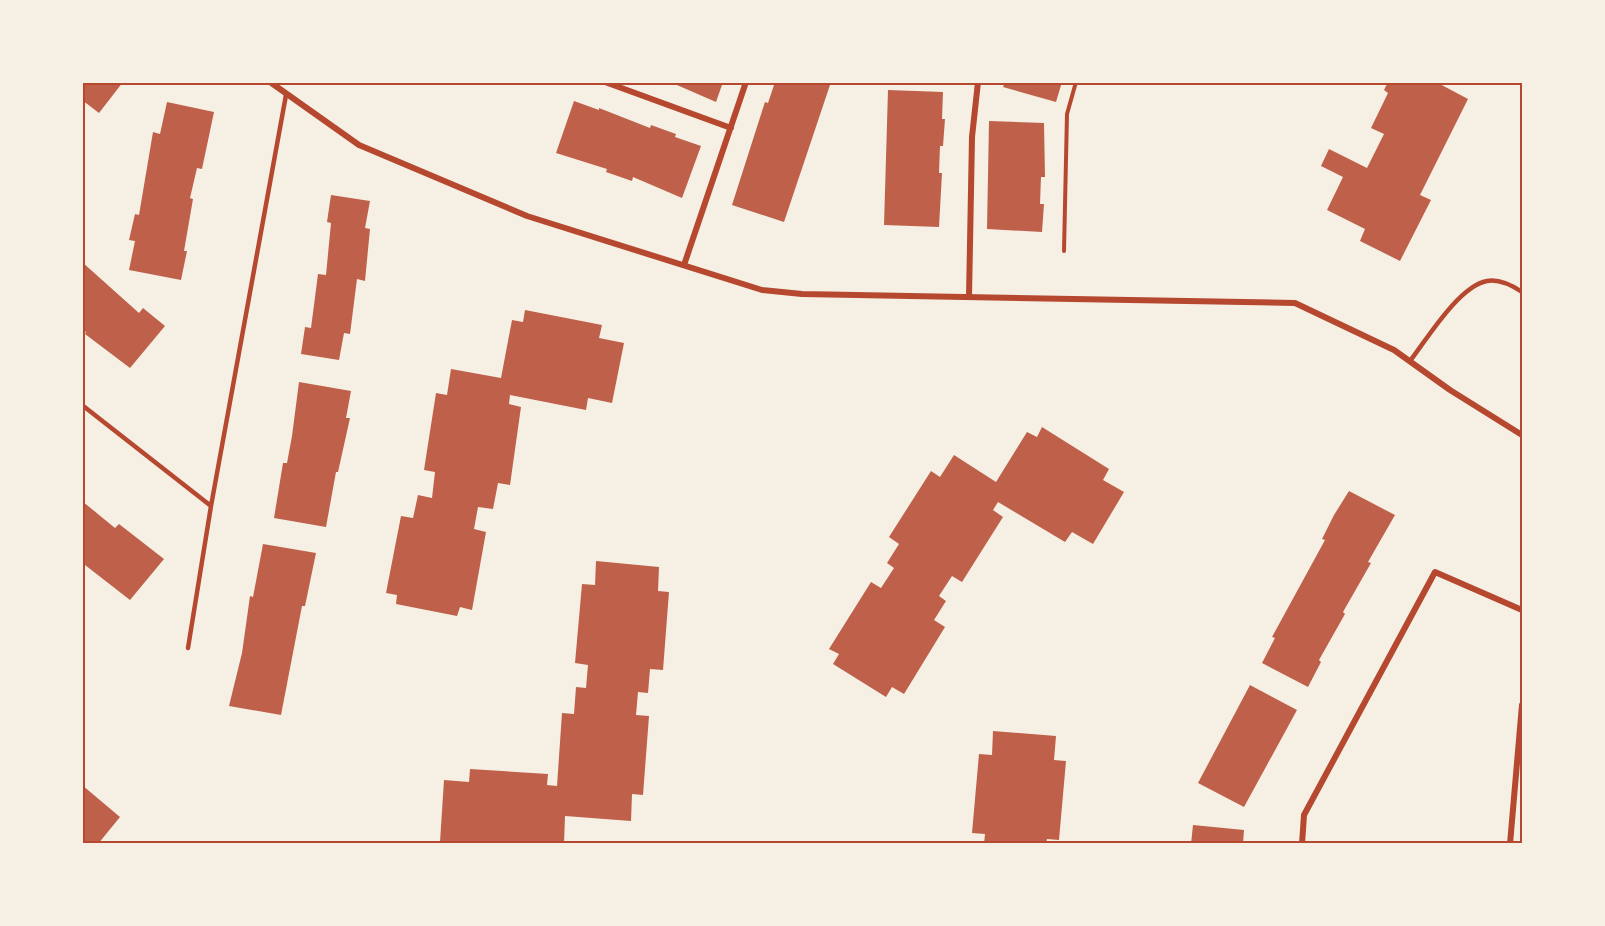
<svg xmlns="http://www.w3.org/2000/svg" width="1605" height="926" font-family="'Playfair Display',serif">
	<rect width="100%" height="100%" fill="#f6efe4"/>
	<path fill="#bf614a" d="M82 82H123L99 113 82 100Z
		M670 82H723L716 102Z
		M775 82H831L784 222 732 205 765 102 768 103Z
		M1005 82H1062L1056 102 1003 87Z
		M1388 82H1436L1468 99 1420 195 1431 200 1400 261 1360 241 1365 229 1327 210 1343 177 1321 166 1329 149 1367 168 1384 134 1371 128 1388 93 1384 90Z
		M888 90 943 92 942 119H945L943 146H940L939 173H942L939 227 884 225Z
		M574 101 599 110V108L650 128 651 125 676 134 675 137 701 146 682 198 633 177 632 181 606 172 607 169 556 153Z
		M167 102 214 112 202 169 197 168 190 198 193 199 184 251H187L181 280 129 270 135 241 129 240 135 214 139 215 153 132 160 134Z
		M989 121 1044 123 1045 177H1041L1040 204H1044L1042 232 987 229Z
		M331 195 370 201 365 228 370 229 365 281 357 279 350 334 344 333 339 360 301 354 305 327 311 328 318 274 326 275 331 223 327 222Z
		M82 262 139 313 143 308 165 326 130 368 85 334 86 332 82 329Z
		M525 310 602 325 599 338 624 343 612 403 588 398 586 410 510 395 509 404 521 407 510 485 498 483 493 509 478 507 474 529 486 532 472 610 460 607 457 616 396 604 397 595 386 593 401 516 413 518 418 495 432 498 435 472 424 470 436 393 447 395 451 369 501 378 512 320 523 322Z
		M299 382 351 391 346 418H350L338 472H336L326 527 274 518 283 463H287L292 436Z
		M1042 427 1109 469 1103 480 1124 492 1093 544 1072 532 1065 542 998 502 993 510 1003 517 962 582 952 576 939 596 946 601 934 620 945 627 904 694 892 687 886 697 833 664 839 654 829 649 871 582 881 588 894 568 887 563 899 544 889 537 931 471 940 477 954 455 996 482 1027 432 1037 437Z
		M1349 491 1395 515 1368 562 1371 563 1343 612 1345 614 1319 660 1321 662 1308 687 1262 663 1275 638 1272 637 1325 540 1322 539 1334 515Z
		M82 501 115 528 119 524 164 559 130 600 85 565 82 569Z
		M263 544 316 553 305 606H302L281 715 229 706 242 653 250 596 253 597Z
		M596 561 659 567 658 591 669 592 663 670 650 669 648 693 638 692 636 715 649 716 643 795 632 794 631 821 565 816 564 844 440 842 444 780 469 782 470 769 548 774 547 785 557 786 562 713 574 714 576 687 586 688 588 665 575 663 582 584 595 585Z
		M1250 685 1297 710 1244 807 1198 783Z
		M993 731 1056 736 1054 760 1066 761 1059 840 1047 839 1046 844H984L985 834 972 833 979 754 992 755Z
		M82 785 120 817 98 844H82Z
		M1193 825 1244 830 1243 844H1191Z"/>
	<g fill="none" stroke-linecap="round" stroke-linejoin="round">
		<path stroke="#b5482f" stroke-width="4" d="M1064 251 1067 114 1076 82"/>
		<path stroke="#b5482f" stroke-width="4.5" d="M1410 361C1427 339 1459 286 1487 281 1499 279 1513 286 1522 292
			M82 405 211 506
			M188 648 211 506 286 95"/>
		<path stroke="#b5482f" stroke-width="6" d="M270 82 359 145 527 216 762 290 802 294 1295 303 1394 350 1450 390 1522 435
			M605 82 731 128
			M684 265 746 82
			M969 297 972 137 978 82
			M1302 844 1304 815 1435 572 1522 610
			M1510 844 1522 705"/>
	</g>
	<rect width="1605" height="926" fill="none" stroke="#f6efe4" stroke-width="168"/>
	<rect x="84" y="84" width="1437" height="758" fill="none" stroke="#b5482f" stroke-width="2"/>
</svg>
